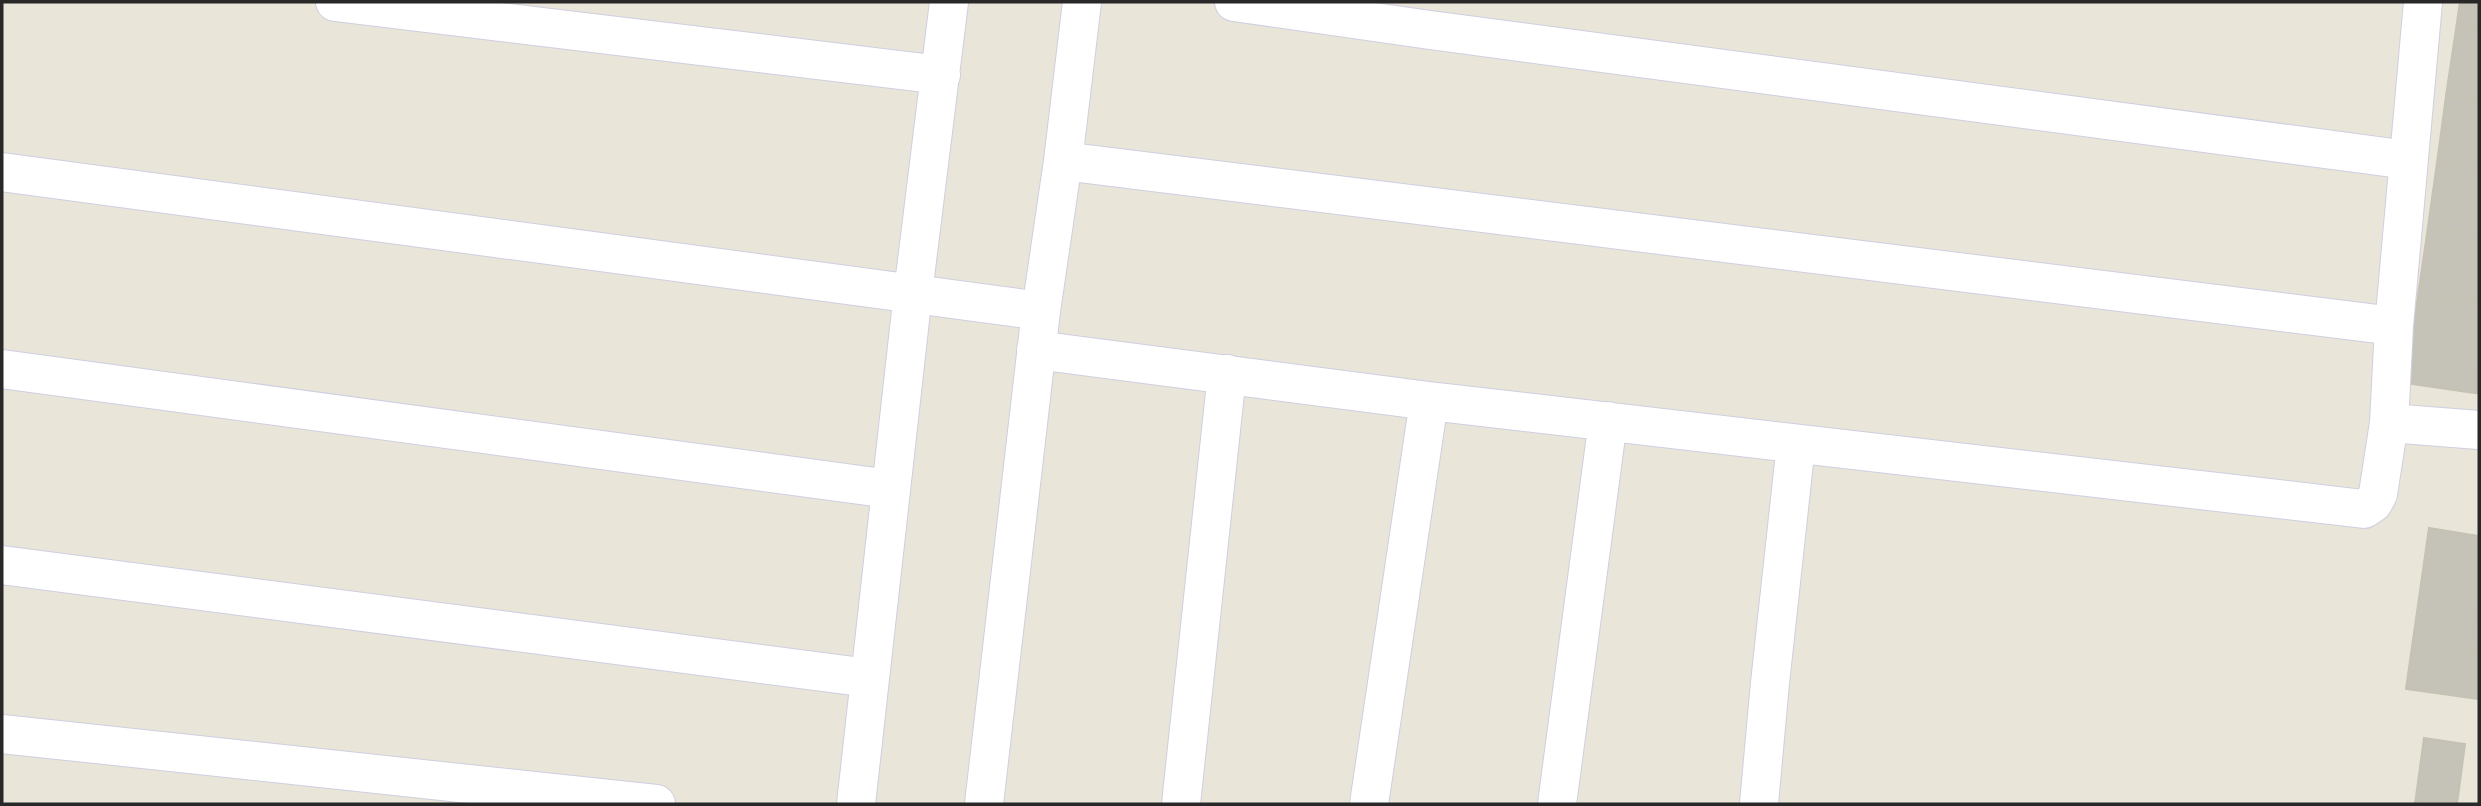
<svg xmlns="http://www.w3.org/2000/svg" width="2481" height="806" font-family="Ubuntu,sans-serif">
	<rect width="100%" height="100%" fill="#eae5d9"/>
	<path fill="#c5c3b8" stroke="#c5c2b3" stroke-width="2" d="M2460 2H2479V32L2456 29Z
		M2456 29 2479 32V100L2446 96Z
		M2446 96 2479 100V169L2437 163Z
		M2437 163 2479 169V234L2428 227Z
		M2428 227 2479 234V304L2418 296Z
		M2418 296 2479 304V363L2475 393 2405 383Z
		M2479 363V393H2475Z
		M2429 528 2479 536V699L2406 689Z
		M2476 614 2479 615V655L2470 653Z
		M2424 738 2465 744 2457 804H2415Z"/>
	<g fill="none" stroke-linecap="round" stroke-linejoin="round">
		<defs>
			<path id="street" d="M335 2 941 75
				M1234 2 1430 30 2408 160
				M1063 161 2394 326
				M2 172 1041 311
				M1036 350 1429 401 2364 509 2373 503 2378 494 2389 423 2394 326 2423 2
				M2 369 890 489
				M2389 423 2479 430
				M2 565 869 678
				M2 734 656 804
				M856 804 913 293 949 2
				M984 804 1041 311 1063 161 1082 2
				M1181 804 1227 374
				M1369 804 1429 401
				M1557 804 1608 421
				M1759 804 1770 683 1796 444"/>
		</defs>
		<use href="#street" stroke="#cecfe1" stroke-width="40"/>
		<use href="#street" stroke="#fff" stroke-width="38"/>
	</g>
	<rect width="2481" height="806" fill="none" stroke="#282828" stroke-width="7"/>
</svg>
